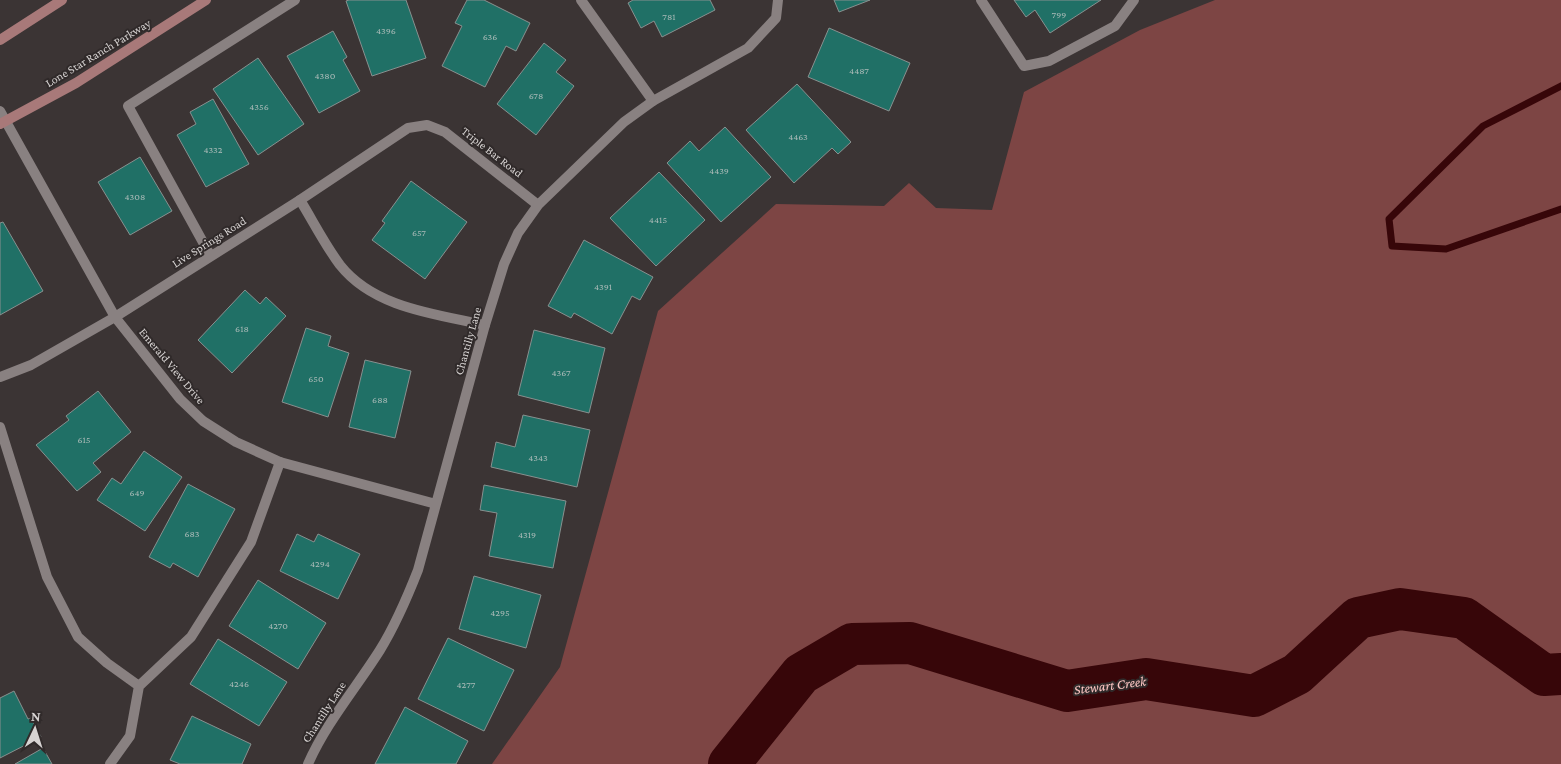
<svg xmlns="http://www.w3.org/2000/svg" width="1561" height="764" font-family="'Crimson Pro',serif">
	<rect width="100%" height="100%" fill="#3b3434"/>
	<path fill="#7d4544" d="M1215 0H1561V764H492L560 667 658 311 776 204 884 206 909 183 936 208 992 210 1024 92 1140 30Z"/>
	<g fill="none" stroke-linecap="round" stroke-linejoin="round">
		<path stroke="#370609" stroke-width="7" d="M1561 86 1483 126 1389 219 1392 246 1446 249 1561 209"/>
		<path stroke="#370609" stroke-width="42" d="M729 764 801 674 852 644 910 643 1067 691 1146 679 1254 696 1297 674 1358 618 1400 609 1464 618 1544 675 1561 674"/>
	</g>
	<path fill="#207066" stroke="#88908f" d="M349 0H406L426 58 372 76 346 1Z
		M467 0H484L530 23 516 51 506 46 485 87 442 66 462 26 455 23Z
		M633 0H710L715 10 662 37 654 21 641 28 628 3Z
		M834 0H870L839 12Z
		M1014 0H1101L1050 33 1035 10 1026 17Z
		M829 28 910 63 889 111 808 77Z
		M333 31 347 57 343 60 360 91 319 113 287 56Z
		M544 43 566 60 556 72 574 86 536 135 497 104Z
		M258 58 304 124 258 155 213 89Z
		M797 84 851 142 838 154 832 148 794 183 746 130Z
		M213 99 249 164 206 187 177 135 196 124 190 112Z
		M725 127 771 177 721 222 667 163 690 141 699 151Z
		M140 157 172 211 130 235 98 182Z
		M659 172 705 220 656 266 610 218Z
		M411 181 467 222 425 279 372 240 385 223 382 221Z
		M3 222 43 291 0 315V223Z
		M584 240 653 277 640 300 632 296 612 334 574 313 571 318 548 306Z
		M245 290 260 304 266 297 286 316 232 373 198 340Z
		M306 328 331 336 328 346 349 353 328 417 282 402Z
		M534 330 605 348 589 413 518 395Z
		M365 360 411 371 395 438 349 427Z
		M98 391 131 432 93 463 101 472 77 491 36 445 69 420 66 416Z
		M523 415 590 430 577 487 491 467 496 442 515 447Z
		M144 451 182 477 145 531 97 500 112 478 121 484Z
		M188 484 235 509 198 577 173 563 170 568 149 557Z
		M484 485 566 501 553 568 489 556 497 513 480 510Z
		M297 534 314 542 318 534 360 554 338 599 280 571Z
		M474 576 541 595 526 648 459 629Z
		M258 580 326 623 298 669 229 626Z
		M448 638 514 670 484 731 418 699Z
		M218 639 287 682 259 726 190 684Z
		M14 691 28 719 31 718 41 737 0 758V698Z
		M405 707 468 741 456 764H375Z
		M192 716 251 744 242 764H180L170 760Z
		M43 748 52 764H15Z"/>
	<g fill="none" stroke-linecap="round" stroke-linejoin="round">
		<path stroke="#898181" stroke-width="10" d="M581 0 653 101
			M981 0 1024 66 1049 61 1115 26 1134 0
			M300 200C313 221 325 245 340 265 374 308 435 314 485 325
			M210 255 128 106 295 0
			M0 427 47 577 78 637 107 663 139 686 191 637 251 542 280 462
			M110 764 130 736 139 686"/>
		<path stroke="#898181" stroke-width="10" d="M0 111 115 317 180 399 203 421 236 442 280 462 436 504
			M0 377 31 365 115 317 300 200 408 128 427 125 445 132 538 205
			M308 764C326 723 356 688 380 650 396 624 407 598 418 570L485 325 504 264 518 233 538 205 624 122 653 101 748 48 776 18 778 0"/>
		<path stroke="#a87979" stroke-width="10" d="M0 40 62 0
			M0 124 76 83 206 0"/>
	</g>
	<g text-anchor="middle" dominant-baseline="central" stroke-width="4" stroke-linejoin="round" paint-order="stroke">
		<g font-size="10" fill="#a9bab7">
			<text x="1059" y="14">799</text>
			<text x="669" y="16">781</text>
			<text x="386" y="30">4396</text>
			<text x="490" y="36">636</text>
			<text x="859" y="70">4487</text>
			<text x="325" y="75">4380</text>
			<text x="536" y="95">678</text>
			<text x="259" y="106">4356</text>
			<text x="798" y="136">4463</text>
			<text x="213" y="149">4332</text>
			<text x="719" y="170">4439</text>
			<text x="135" y="196">4308</text>
			<text x="658" y="219">4415</text>
			<text x="419" y="232">657</text>
			<text x="603" y="286">4391</text>
			<text x="242" y="328">618</text>
			<text x="561" y="372">4367</text>
			<text x="316" y="378">650</text>
			<text x="380" y="399">688</text>
			<text x="84" y="439">615</text>
			<text x="538" y="457">4343</text>
			<text x="137" y="492">649</text>
			<text x="192" y="533">683</text>
			<text x="527" y="534">4319</text>
			<text x="320" y="563">4294</text>
			<text x="500" y="612">4295</text>
			<text x="278" y="625">4270</text>
			<text x="239" y="683">4246</text>
			<text x="466" y="684">4277</text>
		</g>
		<g font-size="12" fill="#d7d3d2" stroke="#302a2a">
			<text transform="translate(98 53) rotate(-31)">Lone Star Ranch Parkway</text>
			<text transform="translate(492 152) rotate(38)">Triple Bar Road</text>
			<text transform="translate(209 242) rotate(-32)">Live Springs Road</text>
			<text transform="translate(468 341) rotate(-74)">Chantilly Lane</text>
			<text transform="translate(172 366) rotate(50)">Emerald View Drive</text>
			<text transform="translate(324 712) rotate(-57)">Chantilly Lane</text>
		</g>
		<g font-size="14" font-style="italic" fill="#fdc6c3" stroke="#302a2a">
			<text transform="translate(1110 685) rotate(-7)">Stewart Creek</text>
		</g>
	</g>
	<g transform="translate(35 729) rotate(4)" stroke="#302a2a" stroke-width="4" paint-order="stroke">
	<path d="M0-4L9 19L0 12L-9 19Z" fill="#d7d3d2"/>
	<text y="-8" font-size="14" font-weight="bold" text-anchor="middle" fill="#d7d3d2">N</text>
	</g>
</svg>
